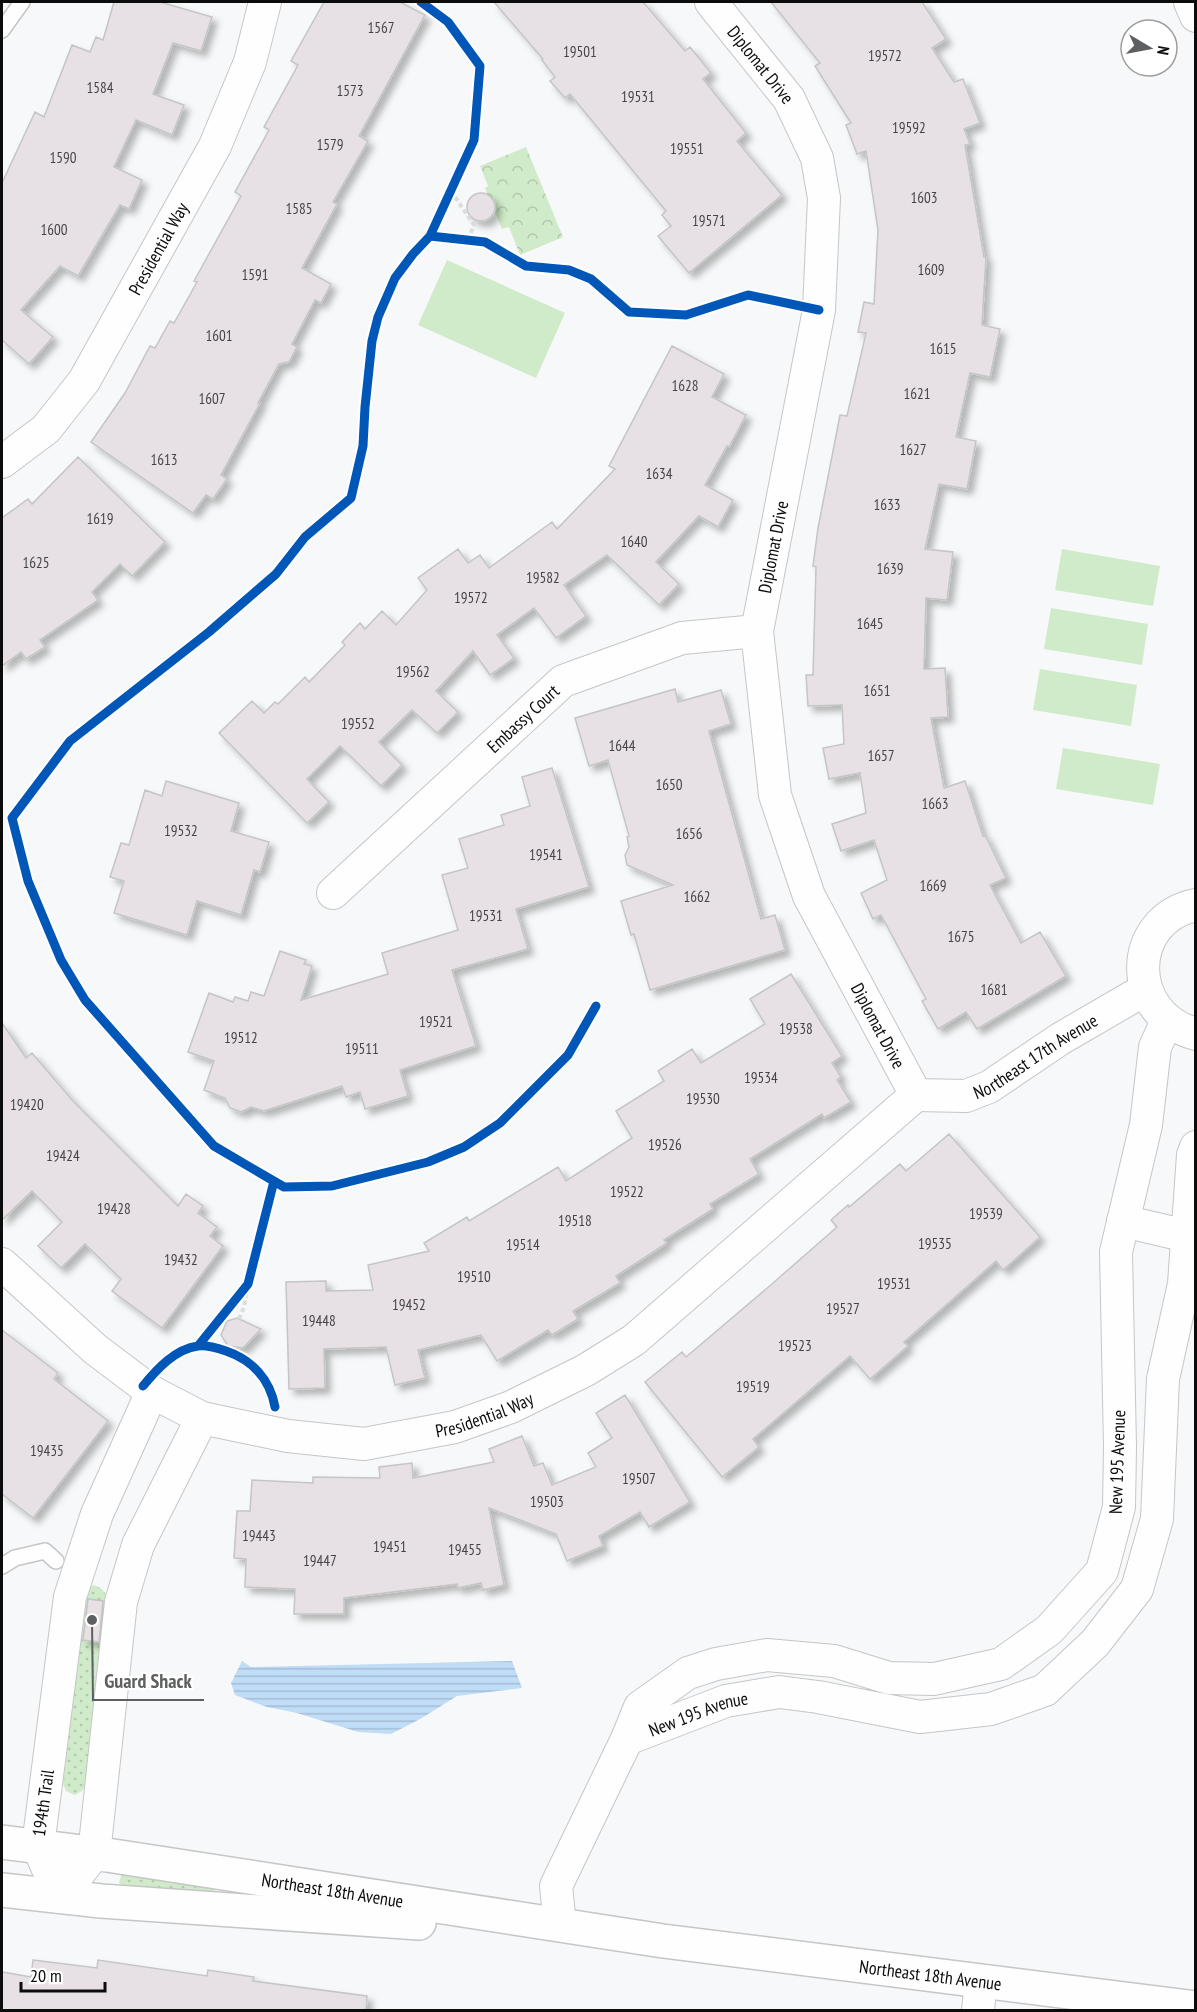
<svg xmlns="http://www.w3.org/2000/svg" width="1197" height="2012" font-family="'PT Sans Narrow',sans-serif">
	<defs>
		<pattern id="grass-dots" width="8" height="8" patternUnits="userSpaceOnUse" patternTransform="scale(1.5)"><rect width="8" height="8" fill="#d0ebc9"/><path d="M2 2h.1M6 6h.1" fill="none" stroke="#b1c8ab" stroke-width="1.8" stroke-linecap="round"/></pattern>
		<pattern id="forest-crowns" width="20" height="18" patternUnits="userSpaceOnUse" patternTransform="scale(1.5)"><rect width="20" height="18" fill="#d0ebc9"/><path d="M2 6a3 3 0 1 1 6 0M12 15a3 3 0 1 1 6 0" fill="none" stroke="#b1c8ab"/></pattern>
		<pattern id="water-rules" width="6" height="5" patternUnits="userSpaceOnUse" patternTransform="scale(1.5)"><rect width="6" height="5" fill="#c0ddf7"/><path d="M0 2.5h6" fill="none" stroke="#a4bcd3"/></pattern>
		<filter id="shadow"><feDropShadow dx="5.5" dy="5.5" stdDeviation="3" flood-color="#0004"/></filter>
	</defs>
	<rect width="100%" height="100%" fill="#f7f8f9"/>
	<path fill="url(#grass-dots)" d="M94 1585C104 1589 106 1592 107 1603L85 1787 82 1791 75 1795 66 1791 63 1784 84 1598 88 1588Z
		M124 1873 214 1884 215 1894 123 1886 119 1883 121 1876Z"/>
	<path fill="url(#forest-crowns)" d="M526 147 563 237 520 255 509 227 502 229 485 188 488 186 480 166Z"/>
	<path fill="#d0ebc9" d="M447 260 565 313 536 378 418 325Z
		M1062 549 1160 566 1153 606 1055 590Z
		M1051 608 1148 624 1142 665 1044 649Z
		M1040 669 1137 685 1131 726 1033 710Z
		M1063 748 1160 764 1153 805 1056 789Z"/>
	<path fill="url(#water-rules)" d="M242 1661 251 1667 512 1661 522 1688 457 1696 422 1718 391 1734 358 1732 297 1713 267 1707 235 1695 231 1683Z"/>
	<path fill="#e7e1e5" stroke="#c4c5c5" stroke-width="1.5" filter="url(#shadow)" d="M114 2H160L212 17 201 51 173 43 153 94 184 105 172 135 136 120 114 167 142 180 129 209 120 205 78 276 60 266 21 310 53 337 29 364 2 340V183L35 112 44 117 72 45 90 52 96 37 103 40Z
		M324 2H400L425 15 359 136 368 141 333 202 337 204 302 268 331 284 321 303 315 300 292 344 297 347 289 362 279 364 258 403H260L221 475 227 479 213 499 206 495 193 513 91 442 125 393 150 346 155 348 170 321 174 323 197 282 194 281 241 196 235 192 269 130 264 127 298 65 291 61Z
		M494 2H643L685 51 690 47 711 73 703 79 746 133 737 141 782 195 689 273 658 236 671 226 662 215 666 211 570 94 565 98 550 81 555 77 542 60 543 59Z
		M771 2H922L946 39 932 48 954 82 963 79 980 123 964 129 970 144 965 145 984 257H986L982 325 1000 329 990 377 970 373 956 437 976 441 967 489 939 484 925 549 953 552 947 600 926 598 924 669 945 668 948 717 931 718 944 788 965 781 983 836 985 835 1006 878 990 885 1021 943 1040 932 1066 976 977 1029 966 1012 938 1029 922 1001 926 999 881 915 873 919 861 893 887 880 874 840 841 851 832 824 866 813 860 773 829 779 823 748 844 744 842 705 808 706 806 675H813L816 567 813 566 818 528 840 415 847 416 866 333 858 332 864 302 874 304 878 230 866 151 857 154 846 125 851 123 815 66 820 63Z
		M467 207a14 14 0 1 1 28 0a14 14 0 1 1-28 0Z
		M672 346 724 374 712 397 746 415 729 447 727 446 705 485 733 500 718 527 699 516 656 562 679 584 659 605 607 555 564 585 586 616 556 638 534 608 497 635 514 658 490 675 473 651 436 691 458 712 437 733 412 710 379 742 402 765 381 786 340 746 307 779 329 802 307 823 219 733 252 701 264 713 275 702 278 704 305 677 309 682 345 645 342 642 360 623 365 629 382 611 396 625 427 590 418 578 458 549 468 563 480 555 489 568 552 522 557 529 615 469 609 466Z
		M78 457 165 542 132 576 120 564 92 592 98 600 40 640 45 647 26 659 21 652 2 666V518L28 499 32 504Z
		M675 689 678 702 721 690 731 724 709 731 761 919 775 915 785 950 650 990 634 934 631 935 621 901 673 885 627 865 625 855 629 847 627 837 629 836 608 760 589 766 575 718Z
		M552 768 589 887 516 909 528 949 452 970 476 1046 400 1070 408 1096 365 1109 360 1092 346 1097 342 1086 264 1111 251 1107 241 1112 230 1108 225 1098 204 1090 214 1061 188 1052 209 993 233 1002 235 997 248 1001 251 992 264 996 280 951 306 960 304 964 312 966 301 1000 388 974 382 953 458 930 442 875 468 868 459 839 504 825 501 815 530 806 522 777Z
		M166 781 239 803 231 831 269 842 260 872 254 870 241 915 197 901 187 935 114 913 124 881 110 877 121 843 129 845 145 790 162 796Z
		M791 974 842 1056 832 1063 841 1077 837 1080 851 1102 824 1118 822 1114 750 1159 759 1174 710 1204 713 1209 664 1240 667 1243 616 1276 620 1283 573 1311 578 1319 552 1335 548 1330 497 1361 481 1335 418 1350 425 1378 395 1385 386 1347 324 1349 325 1388 289 1389 286 1282 326 1281V1291L373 1290 368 1265 429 1251 424 1243 467 1217 469 1221 558 1167 566 1181 632 1138 616 1111 664 1081 658 1071 692 1049 701 1063 765 1024 750 999Z
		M2 1023 26 1058 32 1053 73 1101 178 1206 186 1194 203 1206 198 1213 217 1227 210 1236 223 1246 162 1328 112 1291 121 1279 85 1244 61 1268 38 1246 62 1222 32 1191 2 1220Z
		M949 1134 1040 1237 1003 1270 996 1261 904 1342 908 1346 870 1379 850 1356 753 1439 759 1447 722 1477 645 1382 682 1352 686 1357 773 1283 837 1227 831 1220 848 1205 849 1207 900 1164 906 1171Z
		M237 1318 261 1329 243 1348 228 1346 221 1335 227 1321Z
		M2 1330 58 1373 54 1379 108 1421 33 1518 2 1494Z
		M625 1395 690 1502 649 1527 640 1512 599 1536 603 1546 567 1561 556 1534 489 1508 504 1585 483 1590 481 1583 458 1588 457 1584 344 1598V1614H294L295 1589 245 1587 246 1559 234 1558 237 1511H250L252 1480 313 1483V1477L380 1478 379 1467 412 1463 413 1478 494 1462 489 1449 522 1436 534 1466 543 1463 552 1485 596 1467 588 1453 612 1438 596 1413Z
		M88 1599 103 1601 99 1642 83 1640Z
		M33 1960 97 1968 98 1960 207 1976 208 1970 254 1977 253 1981 367 1996 366 2010H2V1972L31 1977Z"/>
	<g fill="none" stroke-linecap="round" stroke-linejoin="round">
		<defs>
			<path id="service" d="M2 30 22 2
				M2 1566 15 1558 45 1551 56 1561"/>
			<g id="minor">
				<path id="s1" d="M711 2 789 99 817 158 824 198 819 310 757 631 775 795 809 896 916 1095"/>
				<path d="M1190 2 1196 16"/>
				<path id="s2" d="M2 462 46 429 84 381 215 146 250 62 265 2"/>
				<path id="s3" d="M333 893 563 681 682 638 757 631"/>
				<path d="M1196 905C1126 919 1125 1015 1196 1034"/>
				<path id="s4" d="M1167 1021 1155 1047 1146 1125 1116 1252 1120 1447 1119 1507 1102 1571 1049 1630 1001 1664 934 1679 889 1678 834 1661 767 1655 716 1664 688 1673 640 1707 627 1739 726 1701 779 1692 818 1697 920 1717 991 1709 1045 1690 1095 1643 1137 1589 1157 1519 1163 1379 1184 1284 1193 1155 1196 1147"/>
				<path id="s5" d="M916 1095 966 1096 989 1087 1060 1039 1146 989"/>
				<path d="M1123 1221 1187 1236"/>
				<path id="s6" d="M2 1264 95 1349 152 1392 202 1418 288 1436 364 1444 455 1427 511 1407 586 1370 634 1340 916 1095"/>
				<path d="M152 1392 97 1514 70 1597 38 1846 60 1897 94 1854 121 1602 138 1545 202 1418"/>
				<path d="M560 1925 556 1886 627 1739"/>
				<path d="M978 2010 981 1983"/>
			</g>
			<g id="tertiary">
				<path id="s7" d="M2 1842 107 1855 663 1941 1196 2008"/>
				<path d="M2 1890 101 1901 419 1923"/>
			</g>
		</defs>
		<use href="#service" stroke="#c5c6c7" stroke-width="18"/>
		<use href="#minor" stroke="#c5c6c7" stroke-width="34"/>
		<use href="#tertiary" stroke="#c5c6c7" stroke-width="36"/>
		<path stroke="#dbdcdc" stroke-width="4" stroke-dasharray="4.5 3" stroke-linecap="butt" d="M451 191 474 225
			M468 240 476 220
			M239 1319 244 1307 248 1284
			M229 1352 231 1347"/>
		<use href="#service" stroke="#fefefe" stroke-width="15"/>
		<use href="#minor" stroke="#fefefe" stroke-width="32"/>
		<use href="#tertiary" stroke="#fefefe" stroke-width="33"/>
		<defs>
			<path id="cycleway" d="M421 2 448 22 480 66 474 140 430 236 413 254 395 278 378 317 372 341 365 407 363 446 351 498 305 537 276 574 209 632 70 741 12 818 28 881 61 960 85 1000 214 1146 284 1187 332 1186 428 1162 464 1147 500 1123 568 1055 596 1006
				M430 236 485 242 526 266 569 270 591 279 629 312 686 315 748 295 819 310
				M198 1346 248 1284 274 1181
				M143 1386C157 1369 175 1349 198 1346 207 1345 217 1348 226 1351 252 1360 270 1379 275 1407"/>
		</defs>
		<use href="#cycleway" stroke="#fff" stroke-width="13"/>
		<use href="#cycleway" stroke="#0057b8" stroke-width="9"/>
	</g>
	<g text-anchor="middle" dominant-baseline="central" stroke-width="4.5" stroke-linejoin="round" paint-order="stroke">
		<g font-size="15" fill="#454445">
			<text x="381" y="27">1567</text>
			<text x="580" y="51">19501</text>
			<text x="885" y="55">19572</text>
			<text x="100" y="87">1584</text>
			<text x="350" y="90">1573</text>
			<text x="638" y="96">19531</text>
			<text x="909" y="127">19592</text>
			<text x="330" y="144">1579</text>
			<text x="687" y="148">19551</text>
			<text x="63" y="157">1590</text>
			<text x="924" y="197">1603</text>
			<text x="299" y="208">1585</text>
			<text x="709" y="220">19571</text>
			<text x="54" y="229">1600</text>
			<text x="931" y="269">1609</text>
			<text x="255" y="274">1591</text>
			<text x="219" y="335">1601</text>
			<text x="943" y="348">1615</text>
			<text x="685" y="385">1628</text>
			<text x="917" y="393">1621</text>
			<text x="212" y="398">1607</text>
			<text x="913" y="449">1627</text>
			<text x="164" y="459">1613</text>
			<text x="659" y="473">1634</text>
			<text x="887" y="504">1633</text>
			<text x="100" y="518">1619</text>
			<text x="634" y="541">1640</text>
			<text x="36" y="562">1625</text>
			<text x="890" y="568">1639</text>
			<text x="543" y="577">19582</text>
			<text x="471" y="597">19572</text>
			<text x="870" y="623">1645</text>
			<text x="413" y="671">19562</text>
			<text x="877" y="690">1651</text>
			<text x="358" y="723">19552</text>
			<text x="622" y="745">1644</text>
			<text x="881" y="755">1657</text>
			<text x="669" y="784">1650</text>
			<text x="935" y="803">1663</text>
			<text x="181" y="830">19532</text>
			<text x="689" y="833">1656</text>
			<text x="546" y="854">19541</text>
			<text x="933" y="885">1669</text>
			<text x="697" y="896">1662</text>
			<text x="486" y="915">19531</text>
			<text x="961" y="936">1675</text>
			<text x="994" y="989">1681</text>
			<text x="436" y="1021">19521</text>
			<text x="796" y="1028">19538</text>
			<text x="241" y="1037">19512</text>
			<text x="362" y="1048">19511</text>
			<text x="761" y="1077">19534</text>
			<text x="703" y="1098">19530</text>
			<text x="27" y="1104">19420</text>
			<text x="665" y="1144">19526</text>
			<text x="63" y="1155">19424</text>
			<text x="627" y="1191">19522</text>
			<text x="114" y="1208">19428</text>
			<text x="986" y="1213">19539</text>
			<text x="575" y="1220">19518</text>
			<text x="935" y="1243">19535</text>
			<text x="523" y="1244">19514</text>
			<text x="181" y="1259">19432</text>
			<text x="474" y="1276">19510</text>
			<text x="894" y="1283">19531</text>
			<text x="409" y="1304">19452</text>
			<text x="843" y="1308">19527</text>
			<text x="319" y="1320">19448</text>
			<text x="795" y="1345">19523</text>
			<text x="753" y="1386">19519</text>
			<text x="47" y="1450">19435</text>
			<text x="639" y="1478">19507</text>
			<text x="547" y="1501">19503</text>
			<text x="259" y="1535">19443</text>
			<text x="390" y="1546">19451</text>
			<text x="465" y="1549">19455</text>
			<text x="320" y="1560">19447</text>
		</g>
		<g font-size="18" fill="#0c0c0d" stroke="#fff">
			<text stroke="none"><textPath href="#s1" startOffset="80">Diplomat Drive</textPath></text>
			<text stroke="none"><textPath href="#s2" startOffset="268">Presidential Way</textPath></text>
			<text transform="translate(773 547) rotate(-79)">Diplomat Drive</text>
			<text stroke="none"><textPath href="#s3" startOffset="258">Embassy Court</textPath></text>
			<text stroke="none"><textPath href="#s1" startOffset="1088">Diplomat Drive</textPath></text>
			<text stroke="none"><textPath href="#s5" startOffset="130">Northeast 17th Avenue</textPath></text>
			<text stroke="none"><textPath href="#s6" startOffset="542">Presidential Way</textPath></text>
			<text transform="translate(1117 1462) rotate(-88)">New 195 Avenue</text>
			<text stroke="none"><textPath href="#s4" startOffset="1186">New 195 Avenue</textPath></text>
			<text transform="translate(43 1803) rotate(-82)">194th Trail</text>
			<text stroke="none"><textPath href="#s7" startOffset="334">Northeast 18th Avenue</textPath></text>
			<text stroke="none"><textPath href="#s7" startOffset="938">Northeast 18th Avenue</textPath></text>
		</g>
	</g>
	<path fill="none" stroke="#5e5f60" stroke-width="2" d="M92 1620L93 1700H204"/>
	<circle fill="#5e5f60" stroke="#fff" stroke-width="2" cx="92" cy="1620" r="6"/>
	<g font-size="20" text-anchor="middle" font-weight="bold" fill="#5e5f60" stroke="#fff" stroke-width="4.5" stroke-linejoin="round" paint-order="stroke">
		<text x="148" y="1688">Guard Shack</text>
	</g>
	<rect width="1197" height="2012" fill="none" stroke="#0c0c0d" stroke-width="6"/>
	<g transform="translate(1149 48) rotate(100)"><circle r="28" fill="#ffffff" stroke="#9e9e9e" stroke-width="1.5"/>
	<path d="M0-4.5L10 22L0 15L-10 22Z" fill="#5e5f60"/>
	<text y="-9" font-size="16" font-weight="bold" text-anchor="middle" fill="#0c0c0d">N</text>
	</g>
	<path d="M21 1982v9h84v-9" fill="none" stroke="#0c0c0d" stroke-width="3"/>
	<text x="30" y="1982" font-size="18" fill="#0c0c0d" stroke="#ffffff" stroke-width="4.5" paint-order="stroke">20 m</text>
</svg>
